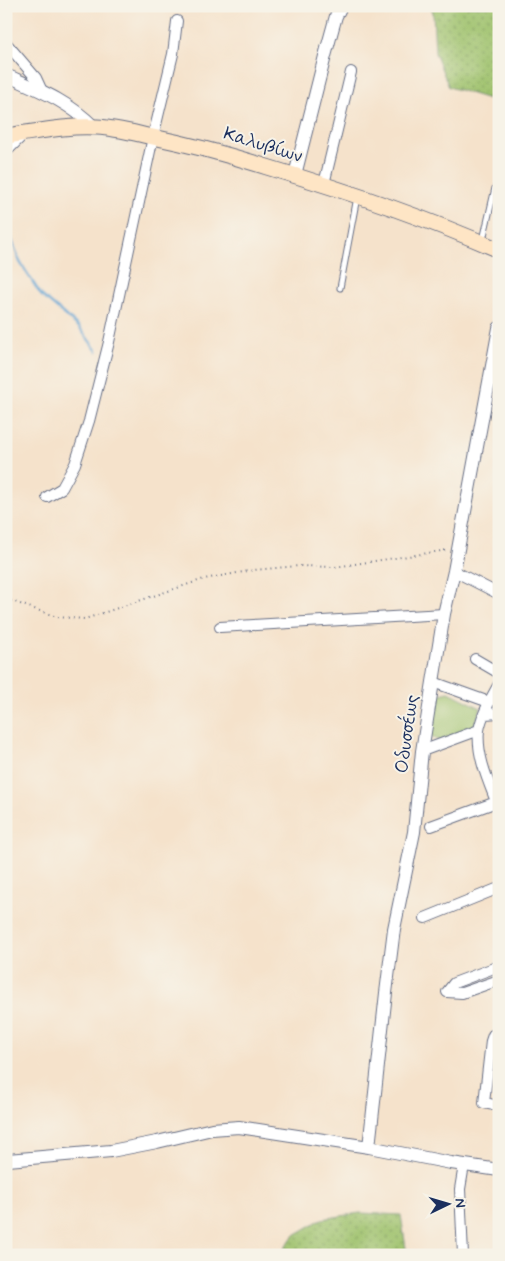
<svg xmlns="http://www.w3.org/2000/svg" width="505" height="1261" font-family="Mynerve,sans-serif">
	<defs>
		<pattern id="grass-dots" width="8" height="8" patternUnits="userSpaceOnUse" patternTransform="scale(1.25)"><rect width="8" height="8" fill="#9dc16b"/><path d="M2 2h.1M6 6h.1" fill="none" stroke="#7f9d5b" stroke-width="1.8" stroke-linecap="round"/></pattern>
	</defs>
	<rect width="100%" height="100%" fill="#f7f3e8"/>
	<filter id="ink" filterUnits="userSpaceOnUse"><feTurbulence type="fractalNoise" baseFrequency=".02" numOctaves="2"/><feDisplacementMap in="SourceGraphic" scale="10" xChannelSelector="R" yChannelSelector="G"/><feConvolveMatrix kernelMatrix="1 2 1 2 8 2 1 2 1" color-interpolation-filters="sRGB"/></filter>
	<filter id="wash" filterUnits="userSpaceOnUse"><feTurbulence type="fractalNoise" baseFrequency=".0096" numOctaves="4" result="noise"/><feDisplacementMap in="SourceGraphic" scale="20" xChannelSelector="R" yChannelSelector="G"/><feGaussianBlur stdDeviation="1.12" result="paint"/><feColorMatrix in="noise" values="0 0 0 0 0 0 0 0 0 0 0 0 0 0 0 0 0 1.4 0 .05"/><feComposite in="paint" operator="in"/></filter>
	<g filter="url(#wash)">
		<rect width="100%" height="100%" fill="#f5e2cb"/>
		<path fill="url(#grass-dots)" stroke="#5c7864" d="M430 6H499V102L449 87 435 53 433 12Z
			M360 1213 401 1215 407 1255H280L293 1236 322 1219Z"/>
		<path fill="#9dc16b" stroke="#5c7864" d="M449 692 481 708 474 727 440 741 429 736 436 695Z"/>
		<g fill="none" stroke-linecap="round" stroke-linejoin="round">
			<path stroke="#5ca0d1" stroke-width="2.5" d="M6 232 11 238 20 262 41 295 79 327 97 351"/>
		</g>
	</g>
	<g filter="url(#ink)">
		<g fill="none" stroke-linecap="round" stroke-linejoin="round">
			<defs>
				<path id="service" d="M483 240 495 188
					M340 288 357 197"/>
				<path id="minor" d="M6 43 36 78 42 91
					M6 152 25 133
					M324 184 351 72
					M47 497 62 488 75 464 89 421 109 342 153 137 173 54 177 21
					M454 571 499 594
					M220 627 444 614
					M475 659 499 673
					M433 682 489 702
					M499 684C491 698 482 714 479 730 476 757 490 785 499 809
					M485 714 499 713
					M422 751 479 730
					M431 826 499 801
					M425 918 499 888
					M499 966 454 983 447 992 462 993 499 980
					M499 1034 493 1035 491 1041 484 1103 499 1106
					M463 1255 460 1189 464 1165"/>
				<path id="tertiary" d="M6 75C39 90 68 101 94 127
					M295 175 325 56 336 16 341 6
					M369 1147 386 993 394 929 414 832 422 751 433 682 444 614 454 571 499 328
					M6 1162 8 1160 111 1151 157 1142 212 1129 239 1127 369 1147 451 1163 499 1170"/>
				<path id="secondary" d="M6 136C36 132 67 125 97 127 116 128 134 133 153 137 192 145 229 155 267 167 347 191 422 216 499 250"/>
			</defs>
			<use href="#service" stroke="#676e84" stroke-width="7"/>
			<use href="#minor" stroke="#676e84" stroke-width="12"/>
			<use href="#tertiary" stroke="#676e84" stroke-width="14"/>
			<use href="#secondary" stroke="#676e84" stroke-width="17"/>
			<path stroke="#676e84" stroke-width="2" stroke-dasharray="1 4" stroke-linecap="butt" d="M6 599 57 617 85 619 204 579 254 570 298 566 335 567 448 550"/>
			<use href="#service" stroke="#fff" stroke-width="5"/>
			<use href="#minor" stroke="#fff" stroke-width="10"/>
			<use href="#tertiary" stroke="#fff" stroke-width="12"/>
			<use href="#secondary" stroke="#fee5c5" stroke-width="15"/>
		</g>
	</g>
	<g text-anchor="middle" dominant-baseline="central" stroke-width="4" stroke-linejoin="round" paint-order="stroke">
		<g font-size="19" fill="#1b2f5e" stroke="#f7f3e8">
			<text transform="translate(263 145) rotate(17)">Καλυβίων</text>
			<text transform="translate(407 734) rotate(-82)">Οδυσσέως</text>
		</g>
	</g>
	<rect width="505" height="1261" fill="none" stroke="#f7f3e8" stroke-width="25"/>
	<g transform="translate(448 1204) rotate(85)" stroke="#f7f3e8" stroke-width="4" paint-order="stroke">
	<path d="M0-4L9 19L0 12L-9 19Z" fill="#1b2f5e"/>
	<text y="-8" font-size="14" font-weight="bold" text-anchor="middle" fill="#1b2f5e">N</text>
	</g>
</svg>
